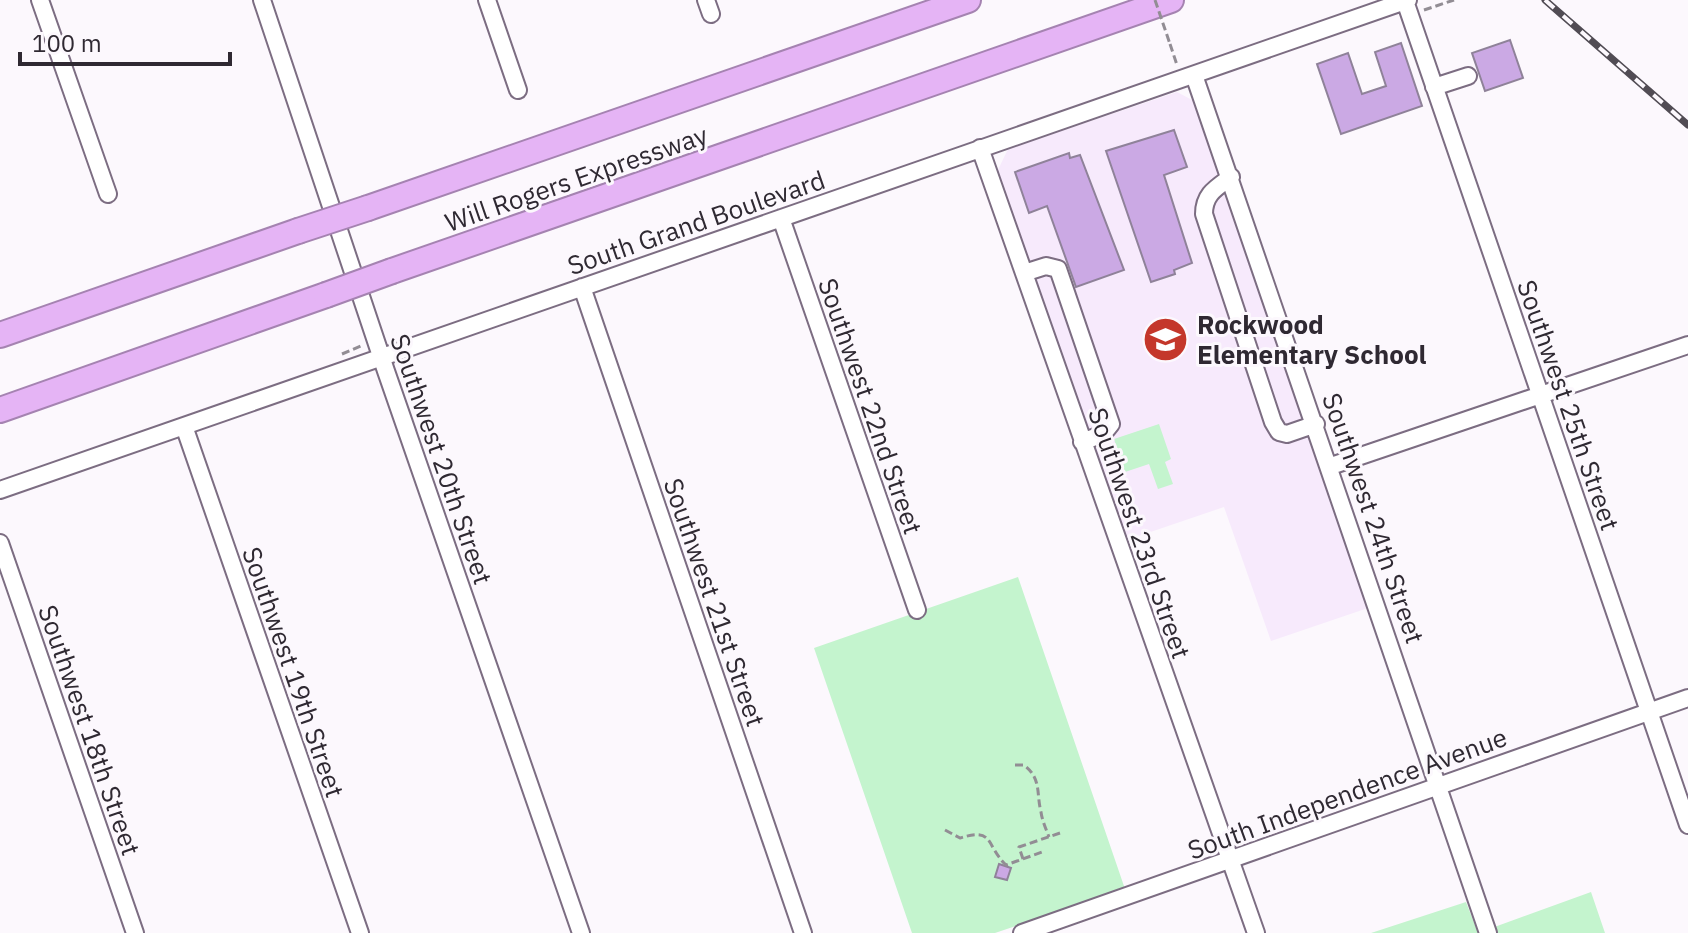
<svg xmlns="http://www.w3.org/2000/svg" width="1688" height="933" font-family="'IBM Plex Sans',sans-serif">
	<rect width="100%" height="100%" fill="#fcf8fd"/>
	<path fill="#f7eafc" d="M1177 92 1196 102 1368 608 1271 641 1224 507 1127 540 997 172 1008 149Z"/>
	<path fill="#c4f4ce" d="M1159 424 1171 459 1165 462 1173 484 1158 489 1149 464 1125 472 1114 439Z
		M1018 577 1125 889 995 933H912L814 648Z
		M1591 892 1605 933H1371L1466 902 1478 933Z"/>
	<path fill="#cba9e4" stroke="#8f8299" stroke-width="2" d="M1510 40 1523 78 1485 91 1472 53Z
		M1401 43 1422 106 1341 134 1317 64 1348 53 1362 94 1386 86 1375 52Z
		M1174 130 1187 167 1164 175 1192 263 1174 270 1175 274 1151 282 1106 151Z
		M1069 153 1070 158 1080 155 1124 270 1076 287 1047 206 1029 213 1015 172Z
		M999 864 1011 868 1007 880 995 877Z"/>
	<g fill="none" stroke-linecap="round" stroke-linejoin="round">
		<defs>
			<path id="minor" d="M40 0 108 194
				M262 0 386 371 581 933
				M487 0 518 90
				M706 0 711 14
				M1405 1 1688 825
				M1194 75 1488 933
				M1434 87 1468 76
				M980 148 1256 933
				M1231 177C1216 188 1204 194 1204 214L1273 422 1279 432 1287 434 1316 424
				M781 218 917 610
				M1024 273 1046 266 1058 269 1111 424 1103 434 1082 442
				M582 287 803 933
				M184 426 360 933
				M1331 466 1688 345
				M0 490 1408 0
				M0 543 135 933
				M1022 933 1688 698"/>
			<path id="highway" d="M368 208 968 0
				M392 271 1171 0
				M0 335 298 231
				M0 410 326 295"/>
		</defs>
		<use href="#minor" stroke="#7c6d82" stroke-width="20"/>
		<use href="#highway" stroke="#a583b1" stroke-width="28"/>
		<path stroke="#928d94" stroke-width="3" stroke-dasharray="8 4" stroke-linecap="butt" d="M1424 10 1454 0
			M1170 44 1177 65
			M342 354 361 346
			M1015 765H1024C1042 779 1036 793 1041 812 1042 820 1046 829 1049 837
			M945 830 960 838C995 827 985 845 1006 865L1045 851
			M1023 859 1019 847 1060 833"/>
		<use href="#minor" stroke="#fff" stroke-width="16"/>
		<use href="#highway" stroke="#e5b4f5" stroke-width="24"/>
		<defs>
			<path id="rail" d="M1545 0 1688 125"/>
		</defs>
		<use href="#rail" stroke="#514c54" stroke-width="7"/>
		<use href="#rail" stroke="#fcf8fd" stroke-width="4" stroke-dasharray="12" stroke-linecap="butt"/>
		<defs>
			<path id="highway-bridge" d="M298 231 368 208
				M326 295 392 271"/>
		</defs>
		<use href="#highway-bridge" stroke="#a583b1" stroke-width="28" stroke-linecap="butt"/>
		<path stroke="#928d94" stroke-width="3" stroke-dasharray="8 4" stroke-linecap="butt" d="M1155 0 1170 44"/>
		<use href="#highway-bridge" stroke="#e5b4f5" stroke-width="24"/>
	</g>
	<defs>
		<symbol id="school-disc" viewBox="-11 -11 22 22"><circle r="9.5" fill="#c4372b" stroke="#fcf8fd"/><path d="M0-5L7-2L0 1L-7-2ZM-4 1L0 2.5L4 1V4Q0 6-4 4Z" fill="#fff"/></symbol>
	</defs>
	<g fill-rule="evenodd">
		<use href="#school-disc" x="1140" y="314" width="51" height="51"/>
	</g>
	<g text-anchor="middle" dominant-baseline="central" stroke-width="6" stroke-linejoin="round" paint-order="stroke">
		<g font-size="26" fill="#2f2932" stroke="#fcf8fd">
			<text transform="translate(576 178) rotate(-19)">Will Rogers Expressway</text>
			<text transform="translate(696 222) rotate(-19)">South Grand Boulevard</text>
			<text transform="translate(1569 405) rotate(71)">Southwest 25th Street</text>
			<text transform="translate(871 406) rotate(71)">Southwest 22nd Street</text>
			<text transform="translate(442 459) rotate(71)">Southwest 20th Street</text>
			<text transform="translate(1374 518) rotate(71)">Southwest 24th Street</text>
			<text transform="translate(1140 533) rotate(71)">Southwest 23rd Street</text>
			<text transform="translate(715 602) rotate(71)">Southwest 21st Street</text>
			<text transform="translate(294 672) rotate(71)">Southwest 19th Street</text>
			<text transform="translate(90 730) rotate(71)">Southwest 18th Street</text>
			<text transform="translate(1347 793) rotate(-20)">South Independence Avenue</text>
		</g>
		<g font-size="26" font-weight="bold" fill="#2f2932" stroke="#fcf8fd" text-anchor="start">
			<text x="1197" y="324">Rockwood<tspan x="1197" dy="30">Elementary School</tspan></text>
		</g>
	</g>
	<path d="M20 52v12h210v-12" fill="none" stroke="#2f2932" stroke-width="4"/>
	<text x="32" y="52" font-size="24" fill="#2f2932" stroke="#fcf8fd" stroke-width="6" paint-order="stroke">100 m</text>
</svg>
